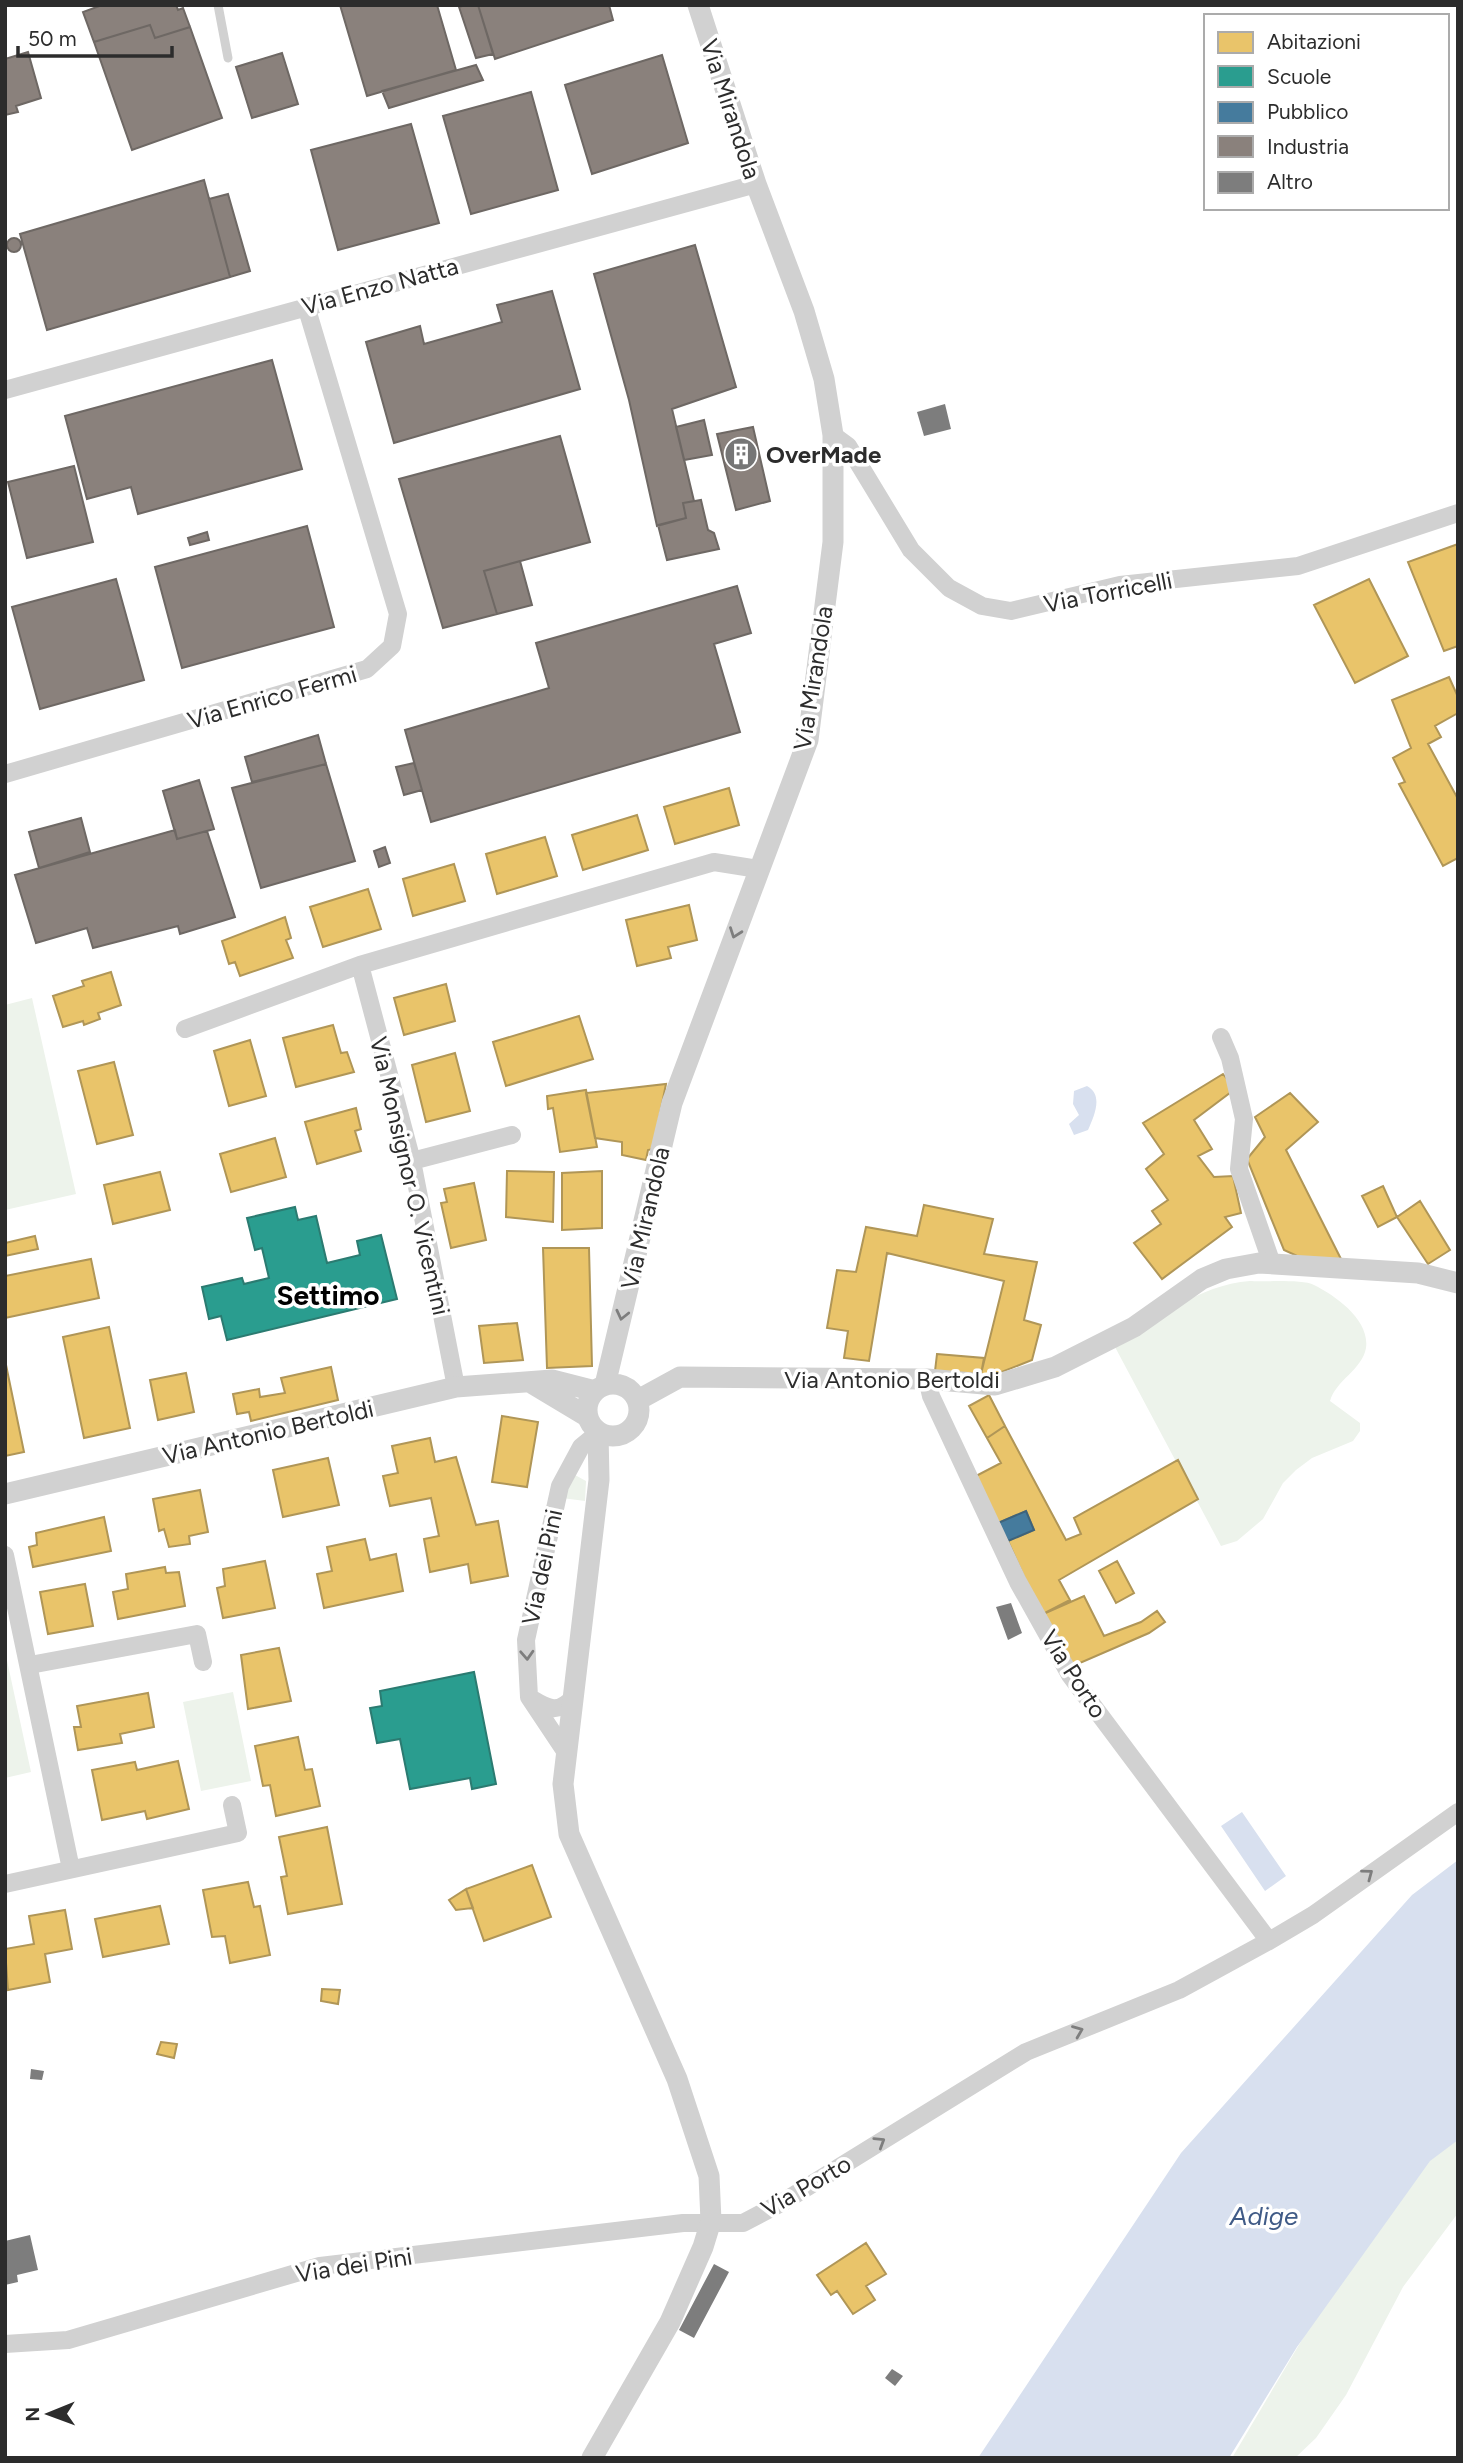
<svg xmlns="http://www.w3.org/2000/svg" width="1463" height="2463" font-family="Figtree,sans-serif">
	<rect width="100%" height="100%" fill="#fff"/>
	<path fill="#edf3eb" d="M32 998 76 1194 5 1210V1005Z
		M1250 1281C1264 1282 1302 1279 1314 1285 1336 1296 1370 1320 1366 1348 1362 1370 1336 1380 1330 1401L1360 1423V1431L1353 1441 1312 1458 1296 1470 1283 1483 1263 1519 1237 1541 1221 1546 1115 1347C1158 1319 1198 1285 1250 1281Z
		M575 1475 586 1481 585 1501 562 1498Z
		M5 1651 31 1772 5 1778Z
		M233 1692 251 1781 201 1791 183 1702Z
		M1458 2136V2213L1403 2287 1346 2395 1316 2438 1295 2458H1232L1390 2191Z"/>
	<path fill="#d8e0ef" d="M1087 1086C1104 1095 1094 1116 1088 1130L1074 1135 1069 1124 1079 1115 1073 1104 1074 1091Z
		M1242 1812 1286 1876 1265 1891 1221 1826Z
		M1458 1860V2140L1430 2161 1297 2347 1229 2458H978L1181 2153 1412 1895Z"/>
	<path fill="#e9c46a" stroke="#b09657" stroke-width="2" d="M1458 544V646L1444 651 1408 562Z
		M1369 579 1408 656 1355 683 1314 605Z
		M1449 677 1458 697V713L1435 726 1441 737 1428 744 1458 799V858L1443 866 1399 784 1405 782 1393 758 1411 748 1392 700Z
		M729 788 739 825 675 844 664 807Z
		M637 815 648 850 583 870 572 835Z
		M545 837 557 876 497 894 486 854Z
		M454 864 465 901 413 916 403 879Z
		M368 889 381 929 323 947 310 907Z
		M689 905 697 940 668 947 671 958 637 966 626 920Z
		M285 917 291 938 286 940 293 958 240 976 235 962 229 964 222 941Z
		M111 972 121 1005 98 1013 100 1019 84 1025 83 1021 63 1027 53 996 84 986 82 981Z
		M446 984 455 1021 404 1035 394 998Z
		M579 1016 593 1059 506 1086 493 1042Z
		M333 1025 341 1053 347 1052 354 1072 296 1087 283 1038Z
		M250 1040 266 1096 229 1106 214 1051Z
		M455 1053 470 1111 426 1122 412 1065Z
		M114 1062 133 1135 97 1144 78 1071Z
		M1223 1074 1235 1089 1194 1120 1212 1149 1198 1156 1214 1177 1233 1176 1241 1213 1225 1217 1232 1227 1162 1279 1134 1243 1161 1224 1152 1211 1168 1200 1146 1169 1164 1154 1143 1123Z
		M666 1084 653 1149 648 1150 646 1160 622 1155V1142L595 1138 586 1093Z
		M586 1090 597 1147 560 1152 553 1108 548 1109 547 1096Z
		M1290 1093 1318 1122 1286 1150 1343 1263 1308 1261 1284 1250 1247 1159 1265 1137 1255 1117Z
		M356 1108 361 1129 355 1131 361 1151 317 1164 305 1122Z
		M275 1138 286 1177 231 1192 220 1154Z
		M507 1171 554 1172 553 1222 506 1217Z
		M602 1171V1228L562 1230V1173Z
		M160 1172 170 1210 113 1224 104 1185Z
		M474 1183 486 1240 451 1248 441 1203 447 1202 444 1189Z
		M1383 1186 1397 1217 1378 1227 1362 1196Z
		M1420 1201 1450 1250 1428 1264 1397 1217Z
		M924 1205 993 1219 984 1254 1037 1262 1024 1320 1041 1325 1032 1360 994 1375 981 1374 1004 1281 887 1253 869 1361 844 1358 848 1331 827 1328 837 1270 856 1272 866 1227 917 1236Z
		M35 1236 38 1249 5 1256V1243Z
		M543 1248H589L592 1366 547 1368Z
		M91 1259 99 1298 5 1318V1276Z
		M517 1323 523 1360 484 1363 479 1326Z
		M109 1327 130 1428 84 1438 63 1337Z
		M937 1354 984 1358 981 1374 935 1371Z
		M5 1360 24 1452 5 1456Z
		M331 1367 338 1400 251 1421 249 1412 237 1414 233 1394 259 1389 260 1397 285 1393 281 1378Z
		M186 1373 194 1412 158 1420 150 1380Z
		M989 1395 1005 1426 987 1438 969 1406Z
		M502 1416 538 1422 527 1487 492 1482Z
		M1005 1426 1066 1540 1081 1534 1074 1518 1178 1460 1198 1499 1059 1580 1070 1600 1041 1615 1008 1541 1034 1530 1026 1511 998 1523 974 1477 1001 1463 987 1438Z
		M430 1438 435 1462 456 1457 476 1525 498 1521 508 1576 471 1583 468 1564 430 1572 424 1539 439 1536 431 1498 390 1506 383 1476 398 1473 392 1446Z
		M328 1458 339 1505 283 1517 273 1470Z
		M200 1490 208 1532 189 1536 190 1544 169 1547 164 1529 159 1531 153 1499Z
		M104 1517 111 1551 33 1567 29 1547 37 1545 36 1533Z
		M365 1539 370 1560 396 1554 403 1591 324 1608 317 1574 332 1571 327 1547Z
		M265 1561 275 1608 223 1618 217 1588 225 1586 223 1569Z
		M1117 1561 1134 1593 1116 1603 1099 1571Z
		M165 1567 166 1573 179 1572 185 1606 118 1619 113 1592 128 1589 126 1574Z
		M85 1584 93 1626 48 1634 40 1592Z
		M1084 1596 1104 1636 1141 1622 1157 1611 1165 1622 1149 1633 1073 1666 1041 1615Z
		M279 1648 291 1701 248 1709 241 1655Z
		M148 1693 154 1727 120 1734 122 1743 78 1750 74 1727H81L77 1706Z
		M298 1737 305 1770 312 1769 320 1806 276 1816 270 1785 263 1786 255 1746Z
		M178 1761 189 1809 147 1819 145 1811 102 1820 92 1770 135 1762 137 1770Z
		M327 1827 342 1904 288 1914 281 1877 287 1876 279 1837Z
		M532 1865 551 1917 484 1941 466 1889Z
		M248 1882 254 1907 260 1906 270 1955 230 1963 225 1936 212 1937 203 1890Z
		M466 1889 473 1908 456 1910 449 1900Z
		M160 1906 169 1944 103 1957 95 1919Z
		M65 1910 72 1949 45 1954 50 1982 8 1990 5 1949 34 1944 29 1916Z
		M322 1989 340 1990 338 2004 321 2001Z
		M161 2042 177 2044 174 2058 157 2054Z
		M866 2243 886 2274 866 2286 875 2300 853 2314 837 2291 831 2295 817 2275Z"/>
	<path fill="#2a9d8f" stroke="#2b7b71" stroke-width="2" d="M295 1207 298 1220 316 1216 327 1263 360 1255 357 1241 381 1235 397 1299 227 1340 221 1316 209 1319 202 1287 242 1278 244 1284 269 1278 262 1248 255 1250 247 1218Z
		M474 1672 496 1784 472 1789 470 1778 410 1789 400 1739 377 1743 370 1708 382 1706 380 1691Z"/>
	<path fill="#457b9d" stroke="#3e637b" stroke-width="2" d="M1026 1511 1034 1530 1008 1541 998 1523Z"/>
	<path fill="#8a817c" stroke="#6e6864" stroke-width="2" d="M102 5H176L178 10 183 8 190 27 155 38 150 25 94 42 83 12Z
		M340 5H437L456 70 367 96Z
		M465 5H478L493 54 476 58 459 7Z
		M478 5H609L613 20 495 59Z
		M150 25 155 38 190 27 222 118 132 150 94 42Z
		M28 52 41 98 16 106 18 112 5 115V59Z
		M282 53 298 104 252 118 236 67Z
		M662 55 688 143 592 174 565 85Z
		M476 65 483 80 389 108 382 91Z
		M531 92 558 190 471 214 443 116Z
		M411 124 439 223 338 250 311 150Z
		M204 180 230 277 47 330 20 234Z
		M228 194 250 271 230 277 209 199Z
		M7 245a7 7 0 1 1 14 0a7 7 0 1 1-14 0Z
		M695 245 736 387 672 409 694 501 683 503 686 518 657 526 629 400 594 274Z
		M552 291 580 389 394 443 366 342 420 326 424 344 502 322 497 305Z
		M272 360 302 469 138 514 131 487 87 499 65 416Z
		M704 420 712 455 684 460 676 427Z
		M753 427 770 501 736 510 717 434Z
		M560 436 590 542 484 571 497 614 443 628 399 479Z
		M74 466 93 542 27 558 8 482Z
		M701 500 708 530 714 533 719 549 667 560 658 525 686 518 683 503Z
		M307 526 334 627 182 668 155 567Z
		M207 532 209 540 190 545 188 538Z
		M520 561 532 605 497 614 484 571Z
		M116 579 144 680 40 709 12 607Z
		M737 586 751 633 714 644 740 732 431 822 405 730 549 688 536 643Z
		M318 735 326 764 252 782 245 757Z
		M414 763 422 790 404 795 396 767Z
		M326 764 355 861 261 888 232 788Z
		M199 780 214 829 177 839 163 791Z
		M81 818 90 852 39 868 29 832Z
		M175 830 177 839 207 831 235 917 180 934 178 926 93 948 87 928 36 943 15 875Z
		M385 847 390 863 379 867 374 851Z"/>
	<path fill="#7d7d7d" d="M945 404 951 429 924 436 917 412Z
		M1011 1603 1022 1633 1008 1640 996 1607Z
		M31 2069 44 2071 42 2080 30 2079Z
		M30 2235 38 2270 17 2275 18 2282 5 2285V2241Z
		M714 2264 729 2272 694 2338 679 2330Z
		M892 2369 903 2376 895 2386 885 2378Z"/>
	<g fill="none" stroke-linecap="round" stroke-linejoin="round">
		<path stroke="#d1d1d1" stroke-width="9" d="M218 5 228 58"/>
		<path stroke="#d1d1d1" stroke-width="18" d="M5 390 756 184
			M833 435 848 446 911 550 949 588 982 606 1011 611 1120 585 1298 566 1458 513
			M5 774 367 669 392 646 398 614 306 306
			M360 965 412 1161 456 1387
			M185 1029 360 965 714 862 758 869
			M1221 1037 1230 1058 1244 1119 1239 1169 1272 1264
			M412 1161 512 1135
			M927 1379 931 1396 1018 1582 1070 1675 1269 1941
			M5 1555 71 1869
			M30 1665 197 1634 203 1662
			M532 1699C550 1710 558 1713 573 1698
			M565 1751 529 1697 526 1640 560 1486 581 1447 598 1433
			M5 1884 238 1833 232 1805
			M5 2344 68 2340 320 2266 683 2223H743L783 2202 1026 2052 1179 1990 1269 1941 1313 1915 1458 1812"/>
		<path stroke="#d1d1d1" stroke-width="21" d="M587 1410a26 26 0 1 1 52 0a26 26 0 1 1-52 0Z
			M533 1384 588 1417
			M605 1385 672 1103 808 740 833 542V435L824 379 804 311 756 184 698 5
			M638 1400 680 1377 927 1379 995 1385 1055 1367 1134 1327 1202 1279 1226 1269 1259 1263 1418 1273 1458 1283
			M5 1494 456 1387 552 1380 595 1391
			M592 2458 670 2322 703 2247 711 2221 709 2176 677 2079 569 1834 563 1784 599 1480 598 1433"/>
	</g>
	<defs><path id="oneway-chevron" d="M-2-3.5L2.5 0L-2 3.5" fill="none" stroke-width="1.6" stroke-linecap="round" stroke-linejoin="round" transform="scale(1.75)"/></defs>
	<g stroke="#7e7e7e">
		<use href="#oneway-chevron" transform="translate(735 933) rotate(110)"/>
		<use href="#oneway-chevron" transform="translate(622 1315) rotate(103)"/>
		<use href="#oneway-chevron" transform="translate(527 1655) rotate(87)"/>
		<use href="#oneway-chevron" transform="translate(1368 1874) rotate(-37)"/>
		<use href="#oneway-chevron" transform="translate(1078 2031) rotate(-22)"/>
		<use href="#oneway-chevron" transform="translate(880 2142) rotate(-32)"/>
	</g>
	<defs>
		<symbol id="building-disc" viewBox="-11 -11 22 22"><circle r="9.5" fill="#767676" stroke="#fff"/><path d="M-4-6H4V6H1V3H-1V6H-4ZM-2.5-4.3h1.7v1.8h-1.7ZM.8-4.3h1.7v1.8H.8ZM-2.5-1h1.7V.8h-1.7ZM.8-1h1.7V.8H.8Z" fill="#fff"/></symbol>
	</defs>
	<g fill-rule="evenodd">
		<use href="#building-disc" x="722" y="435" width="38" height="38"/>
	</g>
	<g text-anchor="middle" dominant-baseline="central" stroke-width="7" stroke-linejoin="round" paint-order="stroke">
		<g font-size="24" fill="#2c2c2c" stroke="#fff">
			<text transform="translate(731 109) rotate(72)">Via Mirandola</text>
			<text transform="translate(380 286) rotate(-15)">Via Enzo Natta</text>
			<text transform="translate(1108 592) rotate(-11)">Via Torricelli</text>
			<text transform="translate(813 678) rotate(-81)">Via Mirandola</text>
			<text transform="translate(272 697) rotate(-16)">Via Enrico Fermi</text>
			<text transform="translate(410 1176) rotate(77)">Via Monsignor O. Vicentini</text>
			<text transform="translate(645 1218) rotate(-77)">Via Mirandola</text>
			<text x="892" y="1379">Via Antonio Bertoldi</text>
			<text transform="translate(268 1432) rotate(-13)">Via Antonio Bertoldi</text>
			<text transform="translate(542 1567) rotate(-78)">Via dei Pini</text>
			<text transform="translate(1074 1674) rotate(57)">Via Porto</text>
			<text transform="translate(806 2186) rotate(-30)">Via Porto</text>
			<text transform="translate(354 2265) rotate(-9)">Via dei Pini</text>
		</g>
		<g font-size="24" font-weight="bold" fill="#2c2c2c" stroke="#fff" text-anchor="start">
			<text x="766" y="454">OverMade</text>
		</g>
		<g font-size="26" font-style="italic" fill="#405b87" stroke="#fff">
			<text x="1264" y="2216">Adige</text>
		</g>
		<g font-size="28" font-weight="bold" fill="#000" stroke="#fff">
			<text x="328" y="1295">Settimo</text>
		</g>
	</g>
	<rect width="1463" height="2463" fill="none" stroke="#2c2c2c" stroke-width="14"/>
	<rect x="1204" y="14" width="245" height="196" fill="#ffffff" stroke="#ababab" stroke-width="2"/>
	<rect x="1218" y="32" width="35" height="21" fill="#e9c46a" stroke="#ababab" stroke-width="2"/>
	<text x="1267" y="49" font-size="21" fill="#2c2c2c">Abitazioni</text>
	<rect x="1218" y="66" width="35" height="21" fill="#2a9d8f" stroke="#ababab" stroke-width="2"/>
	<text x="1267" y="84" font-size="21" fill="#2c2c2c">Scuole</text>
	<rect x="1218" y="102" width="35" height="21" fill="#457b9d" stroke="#ababab" stroke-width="2"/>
	<text x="1267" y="119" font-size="21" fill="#2c2c2c">Pubblico</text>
	<rect x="1218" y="136" width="35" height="21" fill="#8a817c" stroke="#ababab" stroke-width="2"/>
	<text x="1267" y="154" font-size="21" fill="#2c2c2c">Industria</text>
	<rect x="1218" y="172" width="35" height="21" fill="#7d7d7d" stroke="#ababab" stroke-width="2"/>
	<text x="1267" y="189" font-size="21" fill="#2c2c2c">Altro</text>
	<g transform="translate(49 2414) rotate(269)" stroke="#ffffff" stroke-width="5" paint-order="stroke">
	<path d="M0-5L12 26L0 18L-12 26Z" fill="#2c2c2c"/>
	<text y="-10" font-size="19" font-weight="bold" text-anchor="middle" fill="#2c2c2c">N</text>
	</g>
	<path d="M18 46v10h154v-10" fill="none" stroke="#2c2c2c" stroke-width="3.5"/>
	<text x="28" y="46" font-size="21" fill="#2c2c2c" stroke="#ffffff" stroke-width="5" paint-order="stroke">50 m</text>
</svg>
